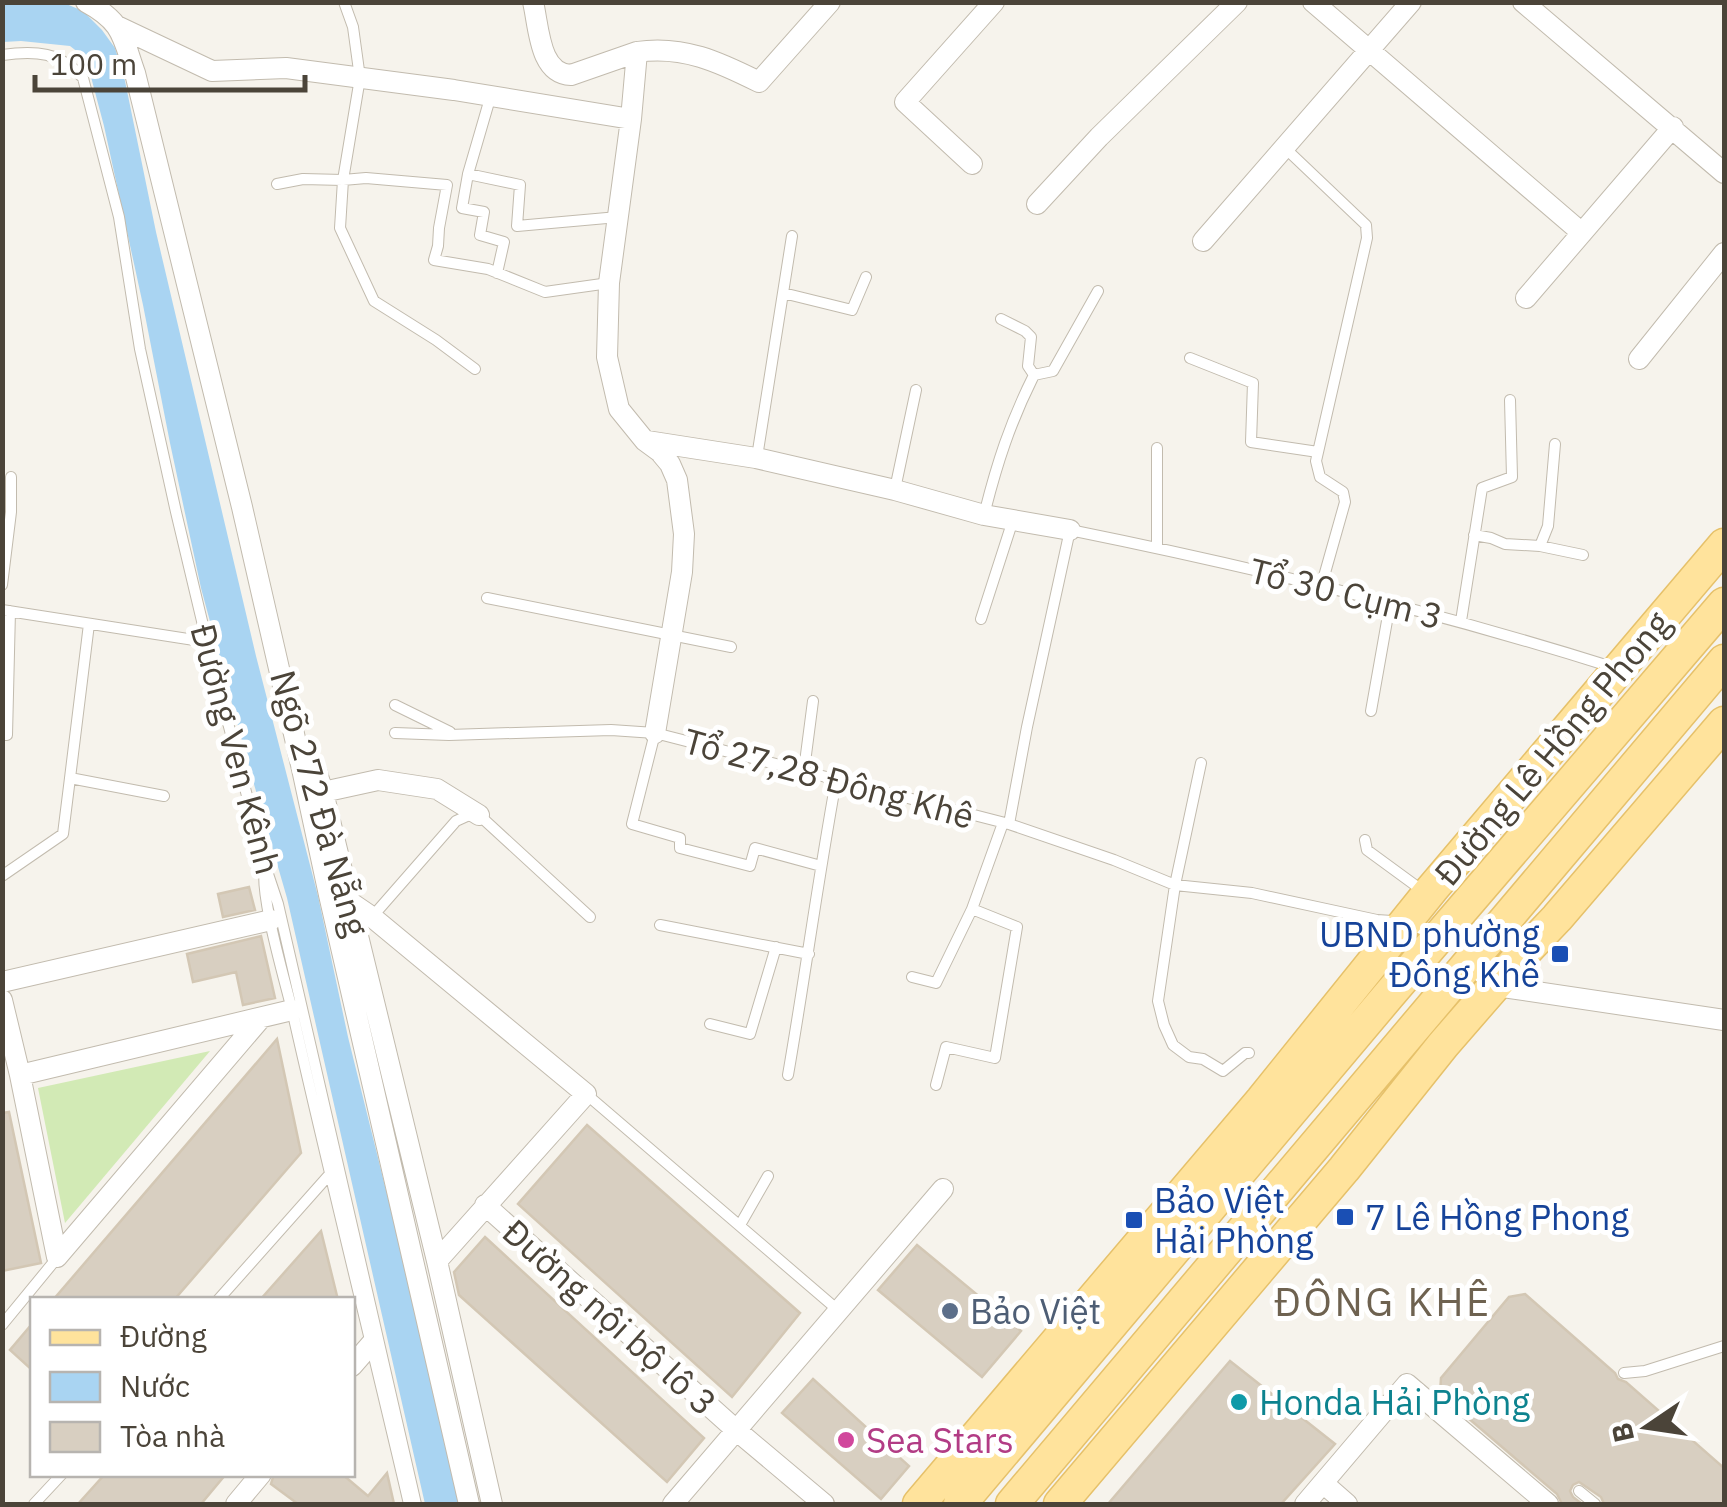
<svg xmlns="http://www.w3.org/2000/svg" width="1727" height="1507" font-family="'IBM Plex Sans',sans-serif">
	<rect width="100%" height="100%" fill="#f6f3ec"/>
	<path fill="#d2eab5" d="M210 1051 65 1223 38 1088Z"/>
	<path fill="#a9d4f2" d="M2 3H64L83 11 102 30 115 48 125 81 156 232 256 656 318 896 348 1037 419 1323 459 1504H425L287 898 249 767 201 588 170 443 143 305 104 126 91 77 79 53 70 46 21 41 3 42Z"/>
	<path fill="#d8cfc1" stroke="#d3c7b4" stroke-width="2.5" d="M249 887 255 910 223 917 218 894Z
		M261 936 275 998 243 1005 236 972 193 982 187 954Z
		M277 1039 301 1153 174 1300H53Z
		M9 1112 41 1263 2 1271V1113Z
		M587 1125 800 1313 732 1397 518 1204Z
		M321 1231 338 1300H260Z
		M485 1237 704 1438 667 1482 459 1295 454 1272Z
		M917 1245 1021 1331 982 1377 878 1290Z
		M1525 1294 1615 1373 1618 1379 1626 1382 1724 1468V1504H1604L1601 1497 1579 1482 1573 1485 1570 1491 1573 1497 1582 1504H1562L1557 1494 1440 1394 1441 1378 1509 1297Z
		M32 1324V1370L10 1350Z
		M1230 1361 1335 1444 1281 1504H1108Z
		M813 1379 909 1466 881 1499 782 1413Z
		M387 1473 394 1504H298L271 1484 274 1474H342L368 1496Z
		M105 1474H226L201 1504H78Z"/>
	<g fill="none" stroke-linecap="round" stroke-linejoin="round">
		<defs>
			<path id="lane" d="M344 2 353 27 360 78 343 180 340 228 374 301 436 340 475 369
				M2 55C36 50 60 52 83 78L119 217 140 349 176 512 207 642 265 865 278 904 416 1504
				M491 95 468 174 520 185 517 226 618 217
				M1285 148 1366 225 1367 238 1316 461 1320 477 1343 492 1345 502 1321 587
				M468 174 462 208 484 212 480 235 504 242 497 273
				M277 184 303 179 343 180 366 178 447 185 439 228 438 246 434 260 488 269 545 292 609 283
				M783 293 852 310 866 277
				M1001 319 1025 331 1031 337 1028 366 1034 375
				M1190 358 1253 383 1251 442 1318 452
				M757 457 792 236
				M895 489 916 390
				M984 515C997 463 1010 423 1034 375L1053 371 1098 291
				M1474 535 1491 538 1505 544 1540 546 1583 555
				M1540 546 1548 526 1555 444
				M1157 548V448
				M2 585 11 512V477
				M487 598 731 647
				M2 610 207 642
				M981 619 1013 520
				M1461 621 1482 488 1512 477 1510 400
				M89 624 70 778 164 796
				M395 705 450 732
				M1371 711 1390 604
				M395 733 449 735 611 730 655 733 1009 824 1114 860 1175 885 1252 893 1377 920 1406 922 1434 935
				M655 733 632 824 680 838V848L750 866 755 848 821 866
				M2 735H7L10 611
				M1201 763 1175 885 1158 1001 1164 1025 1173 1045 1189 1057 1203 1059 1223 1071 1245 1053H1249
				M804 770 813 701
				M1009 824 1027 727 1070 530C1253 567 1434 611 1612 667
				M1365 840 1367 850 1423 891
				M265 865C259 895 285 980 293 1014 330 1178 371 1341 409 1504
				M2 876 63 834 70 778
				M372 917 456 821 467 816 479 815 590 917
				M660 925 809 954
				M912 977 936 983 972 909 1003 823
				M710 1024 750 1034 776 947
				M788 1075C805 977 818 879 836 781
				M936 1085 946 1047 995 1058 1017 927 972 909
				M586 1094 839 1311
				M740 1225 768 1176
				M218 1300 329 1175
				M2 1325 57 1258
				M1624 1373 1645 1371 1724 1346
				M1579 1491 1595 1504
				M34 1504 62 1474"/>
			<path id="street" d="M86 2C123 22 122 36 135 73L242 507 302 769 317 773 323 792 437 1261 492 1504
				M533 2C539 27 539 74 571 75L637 52
				M1313 2 1582 233
				M1523 2 1724 173
				M119 27 212 71 286 68 454 90 631 119
				M972 164 905 102 994 2
				M1037 204 1099 137 1237 2
				M1203 241 1411 2
				M1526 298 1673 127
				M1639 359 1724 253
				M647 441 756 458 895 490 984 515 1070 530
				M655 733 682 572 684 534 677 480 670 464 660 452 645 441 619 409 607 357 609 283 631 119 637 52C683 45 719 62 759 82L830 2
				M302 769 329 895 469 1504
				M323 792 378 780 437 789 479 815
				M350 902 372 917 586 1094 437 1261
				M1470 961 1496 986 1724 1020
				M2 982 271 920
				M2 1000 20 1075 57 1257
				M20 1075 292 1010
				M485 1205 736 1430 824 1504
				M57 1257 261 1018
				M352 1366 372 1343
				M1323 1483 1347 1504
				M236 1504 261 1474
				M673 1504 943 1189
				M1305 1504 1407 1384 1548 1504"/>
			<path id="primary" d="M919 1504 1262 1100 1432 889 1724 545
				M960 1504 1388 996 1724 604
				M1012 1504 1724 661
				M1060 1504 1344 1169 1443 1045 1516 961 1557 918 1724 723"/>
		</defs>
		<use href="#lane" stroke="#c2bbae" stroke-width="12"/>
		<use href="#street" stroke="#c2bbae" stroke-width="22"/>
		<use href="#primary" stroke="#e6c16a" stroke-width="35"/>
		<use href="#lane" stroke="#fff" stroke-width="10"/>
		<use href="#street" stroke="#fff" stroke-width="20"/>
		<use href="#primary" stroke="#ffe39c" stroke-width="32"/>
	</g>
	<g fill="#1a4fb4" stroke="#fff" stroke-width="4">
		<rect x="1550" y="944" width="20" height="20" rx="5"/>
		<rect x="1335" y="1207" width="20" height="20" rx="5"/>
		<rect x="1124" y="1210" width="20" height="20" rx="5"/>
	</g>
	<circle fill="#5c6f8a" stroke="#fff" stroke-width="4" cx="950" cy="1311" r="10"/>
	<circle fill="#0f9aa8" stroke="#fff" stroke-width="4" cx="1239" cy="1402" r="10"/>
	<circle fill="#d1479c" stroke="#fff" stroke-width="4" cx="846" cy="1440" r="10"/>
	<g text-anchor="middle" dominant-baseline="central" stroke-width="10" stroke-linejoin="round" paint-order="stroke">
		<g font-size="35" fill="#4b4439" stroke="#fff">
			<text transform="translate(1346 593) rotate(14)">Tổ 30 Cụm 3</text>
			<text transform="translate(1552 748) rotate(-50)">Đường Lê Hồng Phong</text>
			<text transform="translate(236 749) rotate(75)">Đường Ven Kênh</text>
			<text transform="translate(829 778) rotate(15)">Tổ 27,28 Đông Khê</text>
			<text transform="translate(320 803) rotate(74)">Ngõ 272 Đà Nẵng</text>
			<text transform="translate(610 1317) rotate(42)">Đường nội bộ lô 3</text>
		</g>
		<g font-size="35" fill="#164399" stroke="#fff" text-anchor="start">
			<text x="1540" y="934" text-anchor="end">UBND phường<tspan x="1540" dy="40">Đông Khê</tspan></text>
			<text x="1154" y="1200">Bảo Việt<tspan x="1154" dy="40">Hải Phòng</tspan></text>
			<text x="1365" y="1217">7 Lê Hồng Phong</text>
		</g>
		<g font-size="35" fill="#4e5e75" stroke="#fff" text-anchor="start">
			<text x="970" y="1311">Bảo Việt</text>
		</g>
		<g font-size="35" fill="#0d838f" stroke="#fff" text-anchor="start">
			<text x="1259" y="1402">Honda Hải Phòng</text>
		</g>
		<g font-size="35" fill="#b23c85" stroke="#fff" text-anchor="start">
			<text x="866" y="1440">Sea Stars</text>
		</g>
		<g font-size="40" letter-spacing="2.5" fill="#6e6250" stroke="#fff">
			<text x="1383" y="1301">ĐÔNG KHÊ</text>
		</g>
	</g>
	<rect width="1727" height="1507" fill="none" stroke="#4b4439" stroke-width="10"/>
	<rect x="30" y="1297" width="325" height="180" fill="#ffffff" stroke="#b7b4b0" stroke-width="2.5"/>
	<rect x="50" y="1330" width="50" height="15" fill="#ffe39c" stroke="#b7b4b0" stroke-width="2.5"/>
	<text x="120" y="1347" font-size="30" fill="#4b4439">Đường</text>
	<rect x="50" y="1372" width="50" height="30" fill="#a9d4f2" stroke="#b7b4b0" stroke-width="2.5"/>
	<text x="120" y="1397" font-size="30" fill="#4b4439">Nước</text>
	<rect x="50" y="1422" width="50" height="30" fill="#d8cfc1" stroke="#b7b4b0" stroke-width="2.5"/>
	<text x="120" y="1447" font-size="30" fill="#4b4439">Tòa nhà</text>
	<g transform="translate(1647 1427) rotate(257)" stroke="#ffffff" stroke-width="8" paint-order="stroke">
	<path d="M0-8L18 38L0 25L-18 38Z" fill="#4b4439"/>
	<text y="-15" font-size="28" font-weight="bold" text-anchor="middle" fill="#4b4439">B</text>
	</g>
	<path d="M35 75v15h270v-15" fill="none" stroke="#4b4439" stroke-width="5"/>
	<text x="50" y="75" font-size="30" fill="#4b4439" stroke="#ffffff" stroke-width="8" paint-order="stroke">100 m</text>
</svg>
